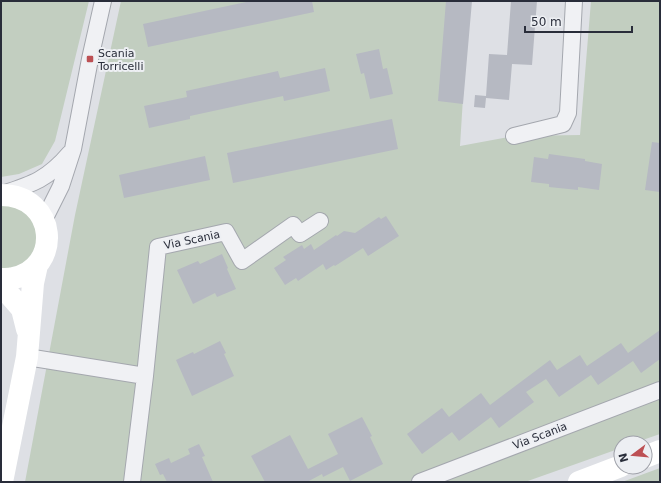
<svg xmlns="http://www.w3.org/2000/svg" width="661" height="483" font-family="'DejaVu Sans',sans-serif">
	<rect width="100%" height="100%" fill="#dee0e5"/>
	<path fill="#c2cec0" d="M1 1H89L55 141 42 164 19 174 1 177Z
		M121 1H469L460 146 514 136 580 135 591 1H660V434L634 443H621V448L525 482H25L75 215Z
		M1 202 29 212 39 233 34 253 19 267 1 270Z
		M660 468V482H622Z"/>
	<path fill="#b6b9c2" d="M251 1H312L314 12 148 47 143 24Z
		M446 1H472L463 104 438 101Z
		M511 1H537L532 65 512 64 509 100 486 98 485 108 474 107 475 95 486 96 489 54 507 55Z
		M379 49 383 69 387 68 393 94 370 99 364 73 361 74 356 54Z
		M325 68 330 91 284 101 283 96 190 116V119L149 128 144 106 187 97 186 91 278 71 280 78Z
		M392 119 398 149 233 183 227 153Z
		M652 142 660 143 659 167H660V192L645 190Z
		M549 154 585 159V161L602 164 599 190 578 187V190L549 187V184L531 182 534 157 548 159Z
		M205 156 210 180 124 198 119 175Z
		M386 216 399 236 368 256 363 248 335 266 334 265 326 270 323 264 298 281 296 278 285 285 274 268 286 260 283 257 302 245 304 249 311 244 314 250 336 235 337 236 344 231 355 233 379 217 381 219Z
		M222 254 228 268 227 269 236 289 217 297 215 293 193 304 177 270 198 261 200 264Z
		M660 330V359L641 373 633 361 598 385 591 375 559 397 546 379 526 392 534 402 499 428 491 417 459 441 452 432 422 454 407 434 442 408 449 417 481 393 490 405 550 360 557 370 580 355 587 366 621 343 628 353Z
		M220 341 226 353 224 354 234 376 192 396 176 360 193 352 194 354Z
		M362 417 372 436 370 437 383 464 350 481 343 467 323 477 322 474 307 482H265L251 456 290 435 308 469 338 454 328 434Z
		M199 444 205 456 202 457 213 482H167L163 474 160 475 155 464 169 458 171 463 190 454 188 449Z"/>
	<g fill="none" stroke-linecap="round" stroke-linejoin="round">
		<defs>
			<path id="street" d="M514 136 563 124 568 113 574 1
				M2 194C33 184 48 179 70 153
				M44 220 61 186 73 149 90 59 103 1
				M27 357 145 376
				M132 482 145 376 158 247 226 232 242 261 293 225 300 234 320 221
				M420 482 660 390"/>
		</defs>
		<use href="#street" stroke="#a4a7ae" stroke-width="18"/>
		<use href="#street" stroke="#f0f1f4" stroke-width="16"/>
		<path stroke="#fff" stroke-width="22" d="M1 195C58 195 62 269 13 278 10 279 5 279 1 279
			M1 287 8 293 22 309 27 329
			M645 457 660 451
			M2 482 27 357 33 283 37 265
			M579 482 621 466"/>
	</g>
	<rect fill="#bd5054" stroke="#edeff3" stroke-width="1.5" x="86" y="55" width="8" height="8" rx="2"/>
	<g text-anchor="middle" dominant-baseline="central" stroke-width="4" stroke-linejoin="round" paint-order="stroke">
		<g font-size="11" fill="#292d3a" stroke="#edeff3" text-anchor="start">
			<text x="98" y="53">Scania<tspan x="98" dy="13">Torricelli</tspan></text>
		</g>
		<g font-size="11" fill="#292d3a" stroke="#edeff3">
			<text transform="translate(192 240) rotate(-12)">Via Scania</text>
			<text transform="translate(540 436) rotate(-21)">Via Scania</text>
		</g>
	</g>
	<rect width="661" height="483" fill="none" stroke="#292d3a" stroke-width="4"/>
	<g transform="translate(633 455) rotate(254)"><circle r="19" fill="#edeff3" stroke="#9fa1a9"/>
	<path d="M0-3L7 15L0 10L-7 15Z" fill="#bd5054"/>
	<text y="-6" font-size="11" font-weight="bold" text-anchor="middle" fill="#292d3a">N</text>
	</g>
	<path d="M525 26v6h107v-6" fill="none" stroke="#292d3a" stroke-width="2"/>
	<text x="531" y="26" font-size="12" fill="#292d3a" stroke="#edeff3" stroke-width="3" paint-order="stroke">50 m</text>
</svg>
